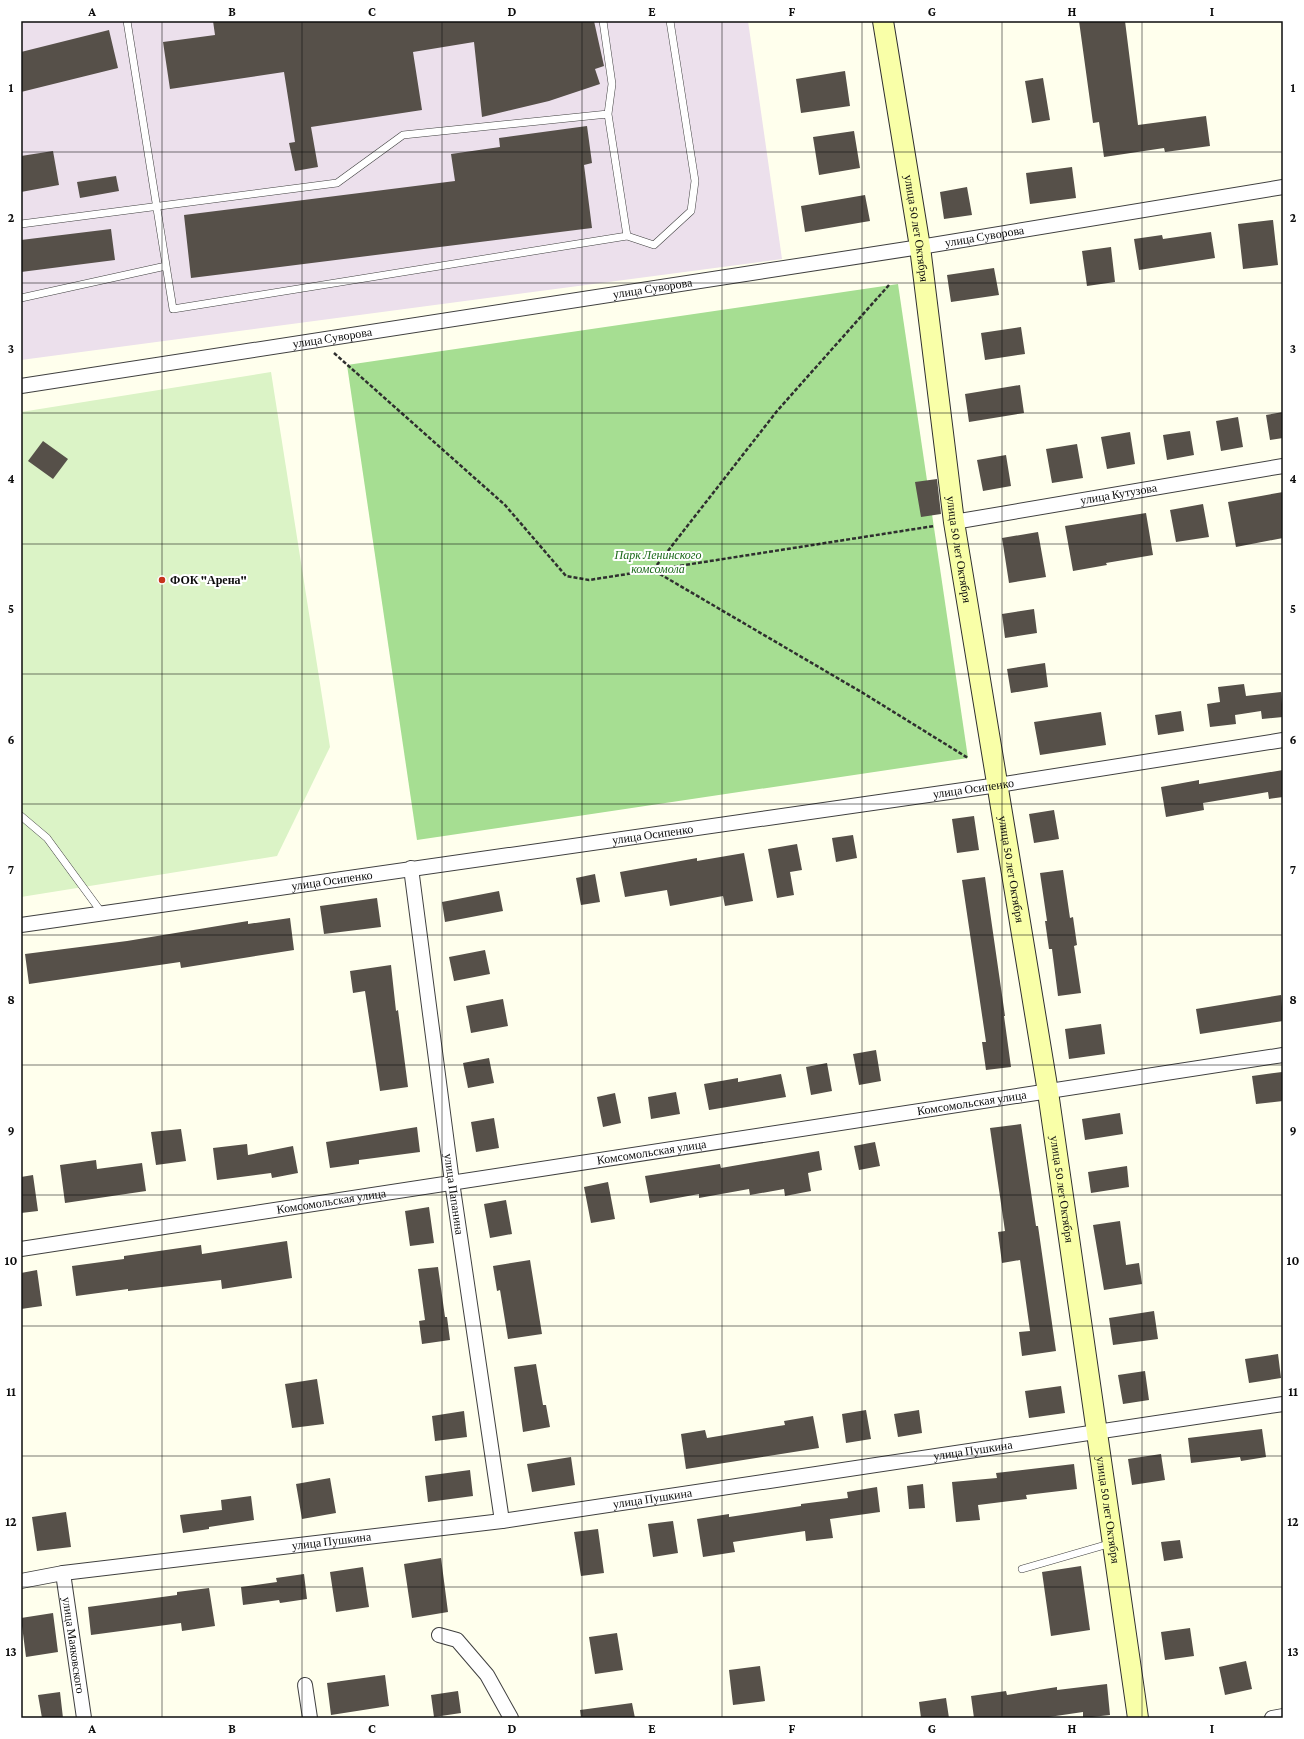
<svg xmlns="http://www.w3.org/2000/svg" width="1304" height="1739" font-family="'Crimson Pro',serif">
	<rect width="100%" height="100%" fill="#ffffed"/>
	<path fill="#ece0ec" d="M21 21H748L782 259 21 360Z"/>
	<path fill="#a6de92" d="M898 284 968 758 417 840 347 365Z"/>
	<path fill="#dbf3c6" d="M271 372 330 747 277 856 21 897V412Z"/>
	<path fill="#565049" d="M213 21H594L604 66 595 69 600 84 549 101 482 117 474 42 413 52 422 110 311 127 318 167 295 171 289 143 295 142 284 72 170 89 163 42 215 35Z
		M1079 21H1125L1138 125 1206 116 1210 146 1165 152 1164 148 1104 157 1099 122 1093 123Z
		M109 30 118 68 21 92V52Z
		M845 71 850 106 801 113 796 79Z
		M1043 78 1050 120 1032 123 1025 81Z
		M587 126 592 163 584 165 592 228 191 278 184 215 455 181 451 154 500 147 499 138Z
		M854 131 860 168 819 175 813 137Z
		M53 151 59 185 21 192V156Z
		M1072 167 1076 198 1030 204 1026 173Z
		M116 176 119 191 80 198 77 182Z
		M967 187 972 215 944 219 940 192Z
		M865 195 870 221 805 232 801 206Z
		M1273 220 1278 265 1243 269 1238 224Z
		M111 229 115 260 21 272V240Z
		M1211 232 1215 258 1139 270 1134 239 1162 235 1163 239Z
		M1111 247 1115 282 1087 286 1082 251Z
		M994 268 999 295 951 302 947 275Z
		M1021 327 1025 354 985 360 981 333Z
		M1020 385 1024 413 969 422 965 394Z
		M1283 412V438L1270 440 1266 415Z
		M1238 417 1243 447 1221 451 1216 421Z
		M1190 431 1194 455 1167 460 1163 435Z
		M1130 432 1135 464 1107 469 1101 437Z
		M43 441 68 459 53 479 28 461Z
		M1077 444 1083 478 1052 483 1046 449Z
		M1006 455 1011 486 983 491 977 460Z
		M937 479 941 514 921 517 915 482Z
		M1283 492V538L1236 547 1228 502Z
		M1203 504 1209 537 1176 542 1170 510Z
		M1146 513 1153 555 1106 563 1107 565 1073 571 1065 526Z
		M1038 532 1046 577 1009 583 1002 538Z
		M1034 609 1037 633 1005 638 1002 614Z
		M1045 663 1048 687 1011 693 1007 669Z
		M1244 684 1246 696 1281 692 1283 717 1262 719 1261 711 1235 715 1236 724 1210 727 1207 704 1220 702 1218 687Z
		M1181 711 1184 731 1158 735 1155 715Z
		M1101 712 1106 745 1040 755 1034 722Z
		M1283 770V797L1269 799 1268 792 1203 803 1204 810 1166 817 1161 787 1199 780V784Z
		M1054 810 1059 839 1034 843 1029 814Z
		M974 816 979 850 957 853 952 819Z
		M853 835 857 858 836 862 832 838Z
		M797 844 802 870 790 872 794 895 777 898 768 849Z
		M744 853 753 901 725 906 723 896 670 906 667 890 625 897 620 872 697 858V861Z
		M1063 870 1070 918 1073 917 1077 945 1074 946 1081 993 1058 996 1052 949H1049L1045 921H1047L1040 873Z
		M595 874 600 902 581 905 576 878Z
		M985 877 1005 1016H1004L1011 1067 986 1070 982 1042H986L962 880Z
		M499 891 503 911 445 922 442 902Z
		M377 898 381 927 324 934 320 906Z
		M290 918 294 950 181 968 180 962 29 984 25 954 127 941 248 921V924Z
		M485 950 490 974 454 981 449 957Z
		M391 965 396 1011 398 1010 408 1087 380 1091 365 991 353 993 350 971Z
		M1281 995 1283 1021 1200 1034 1196 1009Z
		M503 999 508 1026 471 1033 466 1006Z
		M1101 1024 1105 1054 1069 1059 1065 1029Z
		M876 1050 881 1081 859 1085 853 1054Z
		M489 1058 494 1083 468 1088 463 1063Z
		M827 1063 832 1091 811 1095 806 1067Z
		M1282 1072 1283 1101 1256 1104 1252 1076Z
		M781 1074 786 1097 709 1110 704 1084 738 1078V1082Z
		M676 1092 680 1114 651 1119 648 1097Z
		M615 1093 621 1123 603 1127 597 1097Z
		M1120 1113 1123 1134 1085 1140 1082 1119Z
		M494 1118 499 1148 476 1152 471 1122Z
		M1021 1124 1036 1226H1038L1056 1351 1022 1356 1019 1332 1030 1331 1020 1260 1002 1263 998 1232 1005 1231 990 1128Z
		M417 1127 420 1152 359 1160V1164L330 1168 326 1142Z
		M181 1129 186 1161 156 1165 151 1132Z
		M875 1142 880 1166 859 1170 854 1146Z
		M247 1144 248 1155 293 1146 298 1173 272 1178 271 1173 217 1180 213 1148Z
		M819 1151 822 1170 808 1173 811 1191 785 1196 784 1189 750 1195 749 1189 699 1198V1194L650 1203 645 1176 720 1164 721 1168Z
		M96 1160 97 1169 142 1163 146 1191 65 1203 60 1165Z
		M1127 1166 1129 1187 1091 1193 1088 1172Z
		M33 1175 38 1211 21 1213V1177Z
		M608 1182 615 1219 591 1223 584 1187Z
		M506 1200 512 1234 490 1238 484 1204Z
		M429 1207 434 1243 410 1246 405 1211Z
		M1120 1221 1126 1265 1139 1263 1142 1284 1104 1290 1093 1225Z
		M287 1241 292 1278 222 1289 221 1280 128 1291V1289L76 1296 72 1266 124 1259V1256L201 1245 202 1254Z
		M530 1260 542 1334 508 1339 500 1290 497 1291 493 1266Z
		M438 1267 445 1317H447L450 1340 422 1344 419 1321 425 1320 418 1269Z
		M37 1270 42 1306 21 1309V1273Z
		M1154 1311 1158 1339 1113 1345 1109 1318Z
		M1278 1354 1281 1378 1249 1383 1245 1359Z
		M536 1364 543 1405H546L550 1427 523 1432 514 1367Z
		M1145 1371 1149 1400 1123 1404 1118 1375Z
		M317 1379 324 1424 292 1428 285 1384Z
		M1061 1386 1065 1413 1029 1418 1025 1391Z
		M866 1410 871 1439 846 1443 842 1414Z
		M919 1410 922 1433 898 1437 894 1414Z
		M464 1411 467 1437 435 1441 432 1416Z
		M813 1416 819 1448 686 1469 681 1434 705 1430 707 1438 785 1425 784 1421Z
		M1262 1429 1266 1457 1241 1461 1240 1457 1191 1463 1188 1438Z
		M1161 1454 1165 1480 1132 1485 1128 1459Z
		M571 1457 575 1485 532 1492 527 1464Z
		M1074 1464 1077 1489 1026 1495 1027 1499 978 1505 980 1520 956 1522 952 1482 997 1478 996 1473Z
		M470 1470 473 1496 428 1502 425 1476Z
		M330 1478 336 1513 302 1519 296 1484Z
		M923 1484 925 1508 909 1509 907 1486Z
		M877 1487 880 1512 830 1519 833 1538 806 1541 805 1531 733 1542 735 1552 703 1557 697 1519 729 1514V1517L801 1506V1504L848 1498 847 1492Z
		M251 1496 254 1520 209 1527V1529L183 1533 180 1515 222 1510 221 1500Z
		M66 1512 71 1547 37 1551 32 1517Z
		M673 1521 678 1553 653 1557 648 1524Z
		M598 1529 604 1573 581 1576 574 1532Z
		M1180 1540 1183 1558 1164 1561 1161 1542Z
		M441 1558 448 1612 412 1618 404 1564Z
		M1081 1566 1090 1630 1051 1636 1042 1572Z
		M363 1567 369 1607 336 1612 330 1572Z
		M304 1574 307 1599 280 1603 279 1600 243 1605 241 1587 277 1582 276 1578Z
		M209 1588 215 1626 182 1631 181 1623 91 1635 88 1607 177 1595V1592Z
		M53 1613 58 1652 26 1657 21 1618Z
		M1190 1628 1194 1656 1165 1660 1161 1632Z
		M617 1633 623 1670 595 1674 589 1637Z
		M1246 1661 1252 1689 1225 1695 1219 1667Z
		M760 1666 765 1701 733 1705 729 1670Z
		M385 1675 389 1706 331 1715 327 1683Z
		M1107 1684 1110 1715 1083 1718V1712L1042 1718H974L971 1696 1006 1691 1007 1695 1057 1687V1690Z
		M458 1691 461 1713 434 1717 431 1695Z
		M60 1692 63 1718H42L38 1695Z
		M946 1698 949 1718H921L919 1702Z
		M632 1703 635 1718H581L580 1710Z"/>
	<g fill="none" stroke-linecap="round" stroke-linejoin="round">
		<defs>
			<path id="lane" d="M127 21 173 309 627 236
				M603 21 612 84 608 114
				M21 224 337 183 403 135 608 114 627 236 654 245 691 211 695 181 670 21
				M21 298 166 266
				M21 816 47 838 102 913
				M1022 1569 1112 1543"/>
			<g id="street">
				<path id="s1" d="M21 386 920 247 1283 187"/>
				<path id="s2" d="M954 522 1283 466"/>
				<path id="s3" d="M411 868 452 1182 502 1521"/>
				<path id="s4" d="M21 925 998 785 1283 740"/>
				<path id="s5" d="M21 1249 1283 1055"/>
				<path id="s6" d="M63 1573 84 1718"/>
				<path id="s7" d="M21 1581 63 1573 502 1521 1283 1404"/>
				<path d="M439 1635 457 1640 487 1675 511 1718"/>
				<path d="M305 1685 310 1718"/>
				<path d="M1272 1718 1283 1716"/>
			</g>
			<g id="secondary">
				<path id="s8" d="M883 21 920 247 954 522 1048 1092 1138 1718"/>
			</g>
		</defs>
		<use href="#lane" stroke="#404040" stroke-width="8"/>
		<use href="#street" stroke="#404040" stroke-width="16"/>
		<use href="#secondary" stroke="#2f2f2f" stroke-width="22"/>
		<path stroke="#2f2f2f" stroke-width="2.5" stroke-dasharray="4 2" stroke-linecap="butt" d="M889 285 777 411 653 570 863 693 968 758
			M334 353 505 505 566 576 589 580 934 526"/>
		<use href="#lane" stroke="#fff" stroke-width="7"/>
		<use href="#street" stroke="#fff" stroke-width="14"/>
		<use href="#secondary" stroke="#f9ffa8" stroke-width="20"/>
	</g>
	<path fill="none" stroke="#0d0d0d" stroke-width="1" stroke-opacity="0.55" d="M162 21V1718M302 21V1718M442 21V1718M582 21V1718M722 21V1718M862 21V1718M1002 21V1718M1142 21V1718M21 152H1283M21 283H1283M21 413H1283M21 544H1283M21 674H1283M21 804H1283M21 935H1283M21 1065H1283M21 1195H1283M21 1326H1283M21 1456H1283M21 1587H1283"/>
	<circle fill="#c6321c" stroke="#fff" stroke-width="1.5" cx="162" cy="580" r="4"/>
	<g text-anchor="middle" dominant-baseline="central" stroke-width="4" stroke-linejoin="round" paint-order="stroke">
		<g font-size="12" fill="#0d0d0d" stroke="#fff">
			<text stroke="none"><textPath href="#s8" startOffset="210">улица 50 лет Октября</textPath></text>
			<text stroke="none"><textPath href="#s1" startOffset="975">улица Суворова</textPath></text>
			<text stroke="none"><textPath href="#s1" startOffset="639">улица Суворова</textPath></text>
			<text stroke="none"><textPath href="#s1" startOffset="315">улица Суворова</textPath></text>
			<text stroke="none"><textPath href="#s2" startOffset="167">улица Кутузова</textPath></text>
			<text stroke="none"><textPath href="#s8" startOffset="534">улица 50 лет Октября</textPath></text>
			<text stroke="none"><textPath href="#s4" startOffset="962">улица Осипенко</textPath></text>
			<text stroke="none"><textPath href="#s4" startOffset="638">улица Осипенко</textPath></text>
			<text stroke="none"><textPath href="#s8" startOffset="858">улица 50 лет Октября</textPath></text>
			<text stroke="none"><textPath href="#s4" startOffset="314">улица Осипенко</textPath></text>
			<text stroke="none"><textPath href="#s5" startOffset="962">Комсомольская улица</textPath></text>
			<text stroke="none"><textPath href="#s5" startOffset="638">Комсомольская улица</textPath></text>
			<text stroke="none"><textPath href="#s8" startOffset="1182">улица 50 лет Октября</textPath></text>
			<text stroke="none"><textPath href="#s3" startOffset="329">улица Папанина</textPath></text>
			<text stroke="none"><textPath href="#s5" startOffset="314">Комсомольская улица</textPath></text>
			<text stroke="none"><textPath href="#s7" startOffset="961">улица Пушкина</textPath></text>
			<text stroke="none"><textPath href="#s7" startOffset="637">улица Пушкина</textPath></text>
			<text stroke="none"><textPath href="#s8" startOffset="1506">улица 50 лет Октября</textPath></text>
			<text stroke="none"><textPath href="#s7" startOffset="313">улица Пушкина</textPath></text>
			<text stroke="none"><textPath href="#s6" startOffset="73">улица Маяковского</textPath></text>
		</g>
		<g font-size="12" font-style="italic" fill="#1b6919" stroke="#fff">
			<text x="658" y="555">Парк Ленинского<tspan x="658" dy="14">комсомола</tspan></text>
		</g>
		<g font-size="12" font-weight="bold" fill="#0d0d0d" stroke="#fff" text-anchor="start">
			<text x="170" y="580">ФОК "Арена"</text>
		</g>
	</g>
	<rect width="1304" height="1739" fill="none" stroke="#ffffff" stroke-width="44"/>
	<rect x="22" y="22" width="1260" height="1695" fill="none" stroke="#0d0d0d" stroke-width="1.5"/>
	<g font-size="13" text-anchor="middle" font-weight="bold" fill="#0d0d0d">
		<text x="92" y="16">A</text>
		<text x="232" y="16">B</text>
		<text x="372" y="16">C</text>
		<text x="512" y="16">D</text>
		<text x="652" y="16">E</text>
		<text x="792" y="16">F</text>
		<text x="932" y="16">G</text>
		<text x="1072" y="16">H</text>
		<text x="1212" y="16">I</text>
		<text x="11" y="92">1</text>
		<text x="1293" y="92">1</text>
		<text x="11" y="222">2</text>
		<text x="1293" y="222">2</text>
		<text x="11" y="353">3</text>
		<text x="1293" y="353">3</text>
		<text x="11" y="483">4</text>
		<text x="1293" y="483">4</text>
		<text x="11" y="613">5</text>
		<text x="1293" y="613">5</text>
		<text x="11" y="744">6</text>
		<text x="1293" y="744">6</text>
		<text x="11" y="874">7</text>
		<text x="1293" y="874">7</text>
		<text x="11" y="1004">8</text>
		<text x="1293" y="1004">8</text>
		<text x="11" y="1135">9</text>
		<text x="1293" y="1135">9</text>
		<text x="11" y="1265">10</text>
		<text x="1293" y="1265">10</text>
		<text x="11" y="1396">11</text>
		<text x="1293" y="1396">11</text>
		<text x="11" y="1526">12</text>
		<text x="1293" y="1526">12</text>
		<text x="11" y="1656">13</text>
		<text x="1293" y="1656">13</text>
		<text x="92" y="1733">A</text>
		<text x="232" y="1733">B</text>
		<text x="372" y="1733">C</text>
		<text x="512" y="1733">D</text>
		<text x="652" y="1733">E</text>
		<text x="792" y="1733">F</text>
		<text x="932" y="1733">G</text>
		<text x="1072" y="1733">H</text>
		<text x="1212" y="1733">I</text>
	</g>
</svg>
